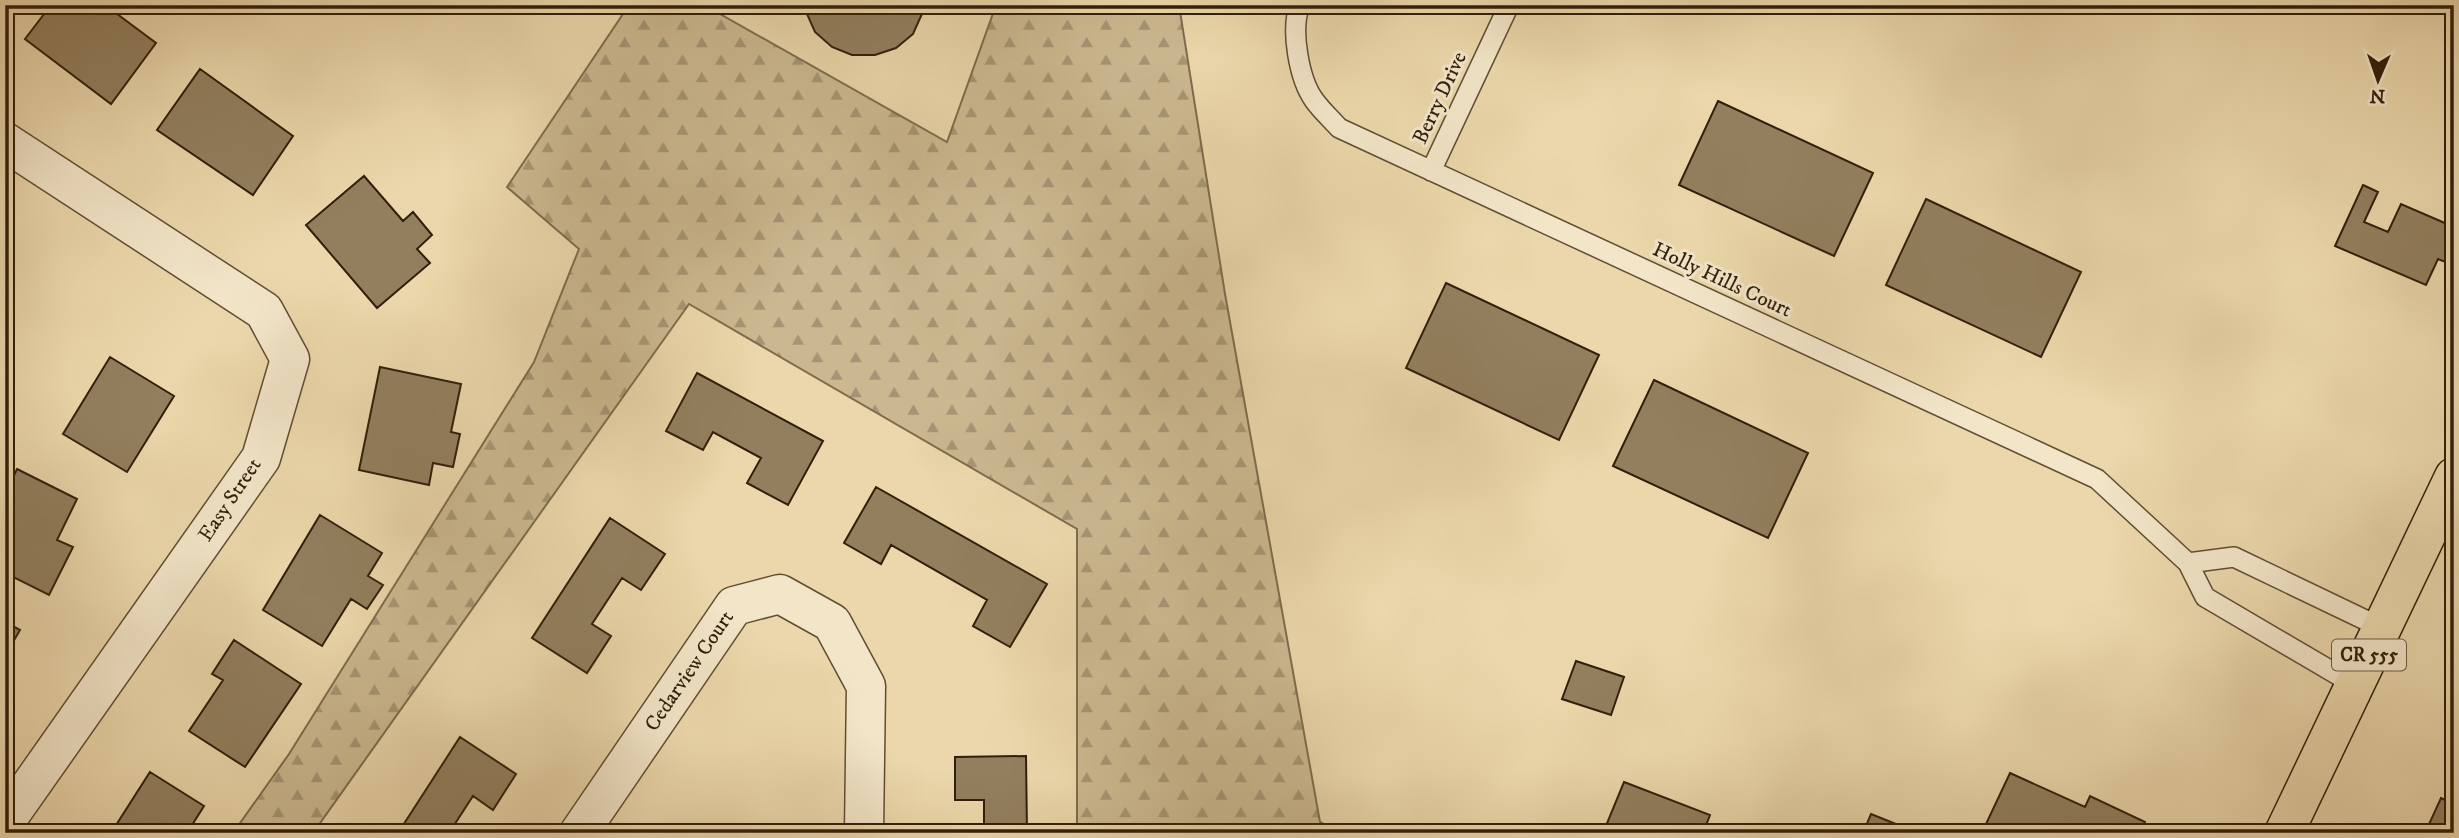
<svg xmlns="http://www.w3.org/2000/svg" width="2459" height="838" font-family="'IM FELL DW Pica',serif">
	<defs>
		<pattern id="forest-firs" width="22" height="20" patternUnits="userSpaceOnUse" patternTransform="scale(1.75)"><rect width="22" height="20" fill="#cbb890"/><path d="M5 1l3.5 6h-7zM16 11l3.5 6h-7z" fill="#a59574"/></pattern>
	</defs>
	<rect width="100%" height="100%" fill="#ebd7ab"/>
	<filter id="stains"><feTurbulence type="fractalNoise" baseFrequency=".00286" numOctaves="4"/><feColorMatrix values="0 0 0 0 .2 0 0 0 0 .09 0 0 0 0 .02 0 0 0 .5 -.17"/></filter>
	<radialGradient id="worn" r=".72"><stop offset=".6" stop-color="#630" stop-opacity="0"/><stop offset="1" stop-color="#630" stop-opacity=".3"/></radialGradient>
	<path fill="url(#forest-firs)" stroke="#7e6c4d" stroke-width="2" d="M629 5H704L947 142 996 5H1179L1225 294 1320 822 1340 833H1077V529L689 304 313 833H233L289 754 534 362 579 249 507 187Z"/>
	<path fill="#927f5e" stroke="#311f0a" stroke-width="2" d="M51 5H105L156 43 111 104 25 39Z
		M473 5H491L489 11Z
		M803 5H926L913 34 896 48 875 55H852L832 47 815 32Z
		M2436 5H2454V13Z
		M200 69 293 136 253 195 157 130Z
		M1718 101 1873 173 1834 256 1679 185Z
		M364 176 403 221 413 212 432 235 417 249 430 263 377 308 306 225Z
		M2363 185 2378 192 2364 222 2388 232 2401 204 2454 227 2453 265 2438 259 2426 285 2335 246Z
		M1926 199 2081 272 2041 357 1886 285Z
		M1446 283 1599 355 1559 440 1406 368Z
		M110 357 174 396 127 472 63 434Z
		M380 367 461 384 451 432 460 434 453 467 433 463 429 485 359 470Z
		M697 373 823 441 788 505 747 483 761 458 713 432 703 450 666 431Z
		M1654 380 1808 453 1768 538 1613 466Z
		M17 469 77 499 57 540 73 547 49 595 5 573V494Z
		M876 487 1047 584 1010 647 973 626 987 600 891 545 881 564 844 543Z
		M320 515 382 553 368 576 383 585 367 609 351 599 322 646 263 610Z
		M610 518 665 554 641 590 622 578 592 624 611 636 587 673 532 638Z
		M5 622 20 630 5 656Z
		M234 640 301 684 245 767 189 731 223 680 212 674Z
		M1576 661 1624 677 1611 715 1562 699Z
		M460 737 516 774 493 810 473 796 449 833H398Z
		M1026 756 1027 833H984V800H955V757Z
		M150 772 204 806 187 833H111Z
		M2010 773 2085 807 2090 796 2145 822 2140 833H2004L1986 824Z
		M1624 782 1710 815 1703 833H1603Z
		M2441 798 2454 804V833H2425Z
		M1871 814 1918 833H1863Z"/>
	<g fill="none" stroke-linecap="round" stroke-linejoin="round">
		<defs>
			<path id="lane" d="M1300 5C1290 29 1299 79 1314 100 1321 110 1331 119 1339 128L2097 479 2188 563 2205 597 2355 685
				M1431 171 1509 5
				M2188 563 2234 557 2382 628"/>
			<g id="street">
				<path d="M5 142 264 311 290 359 261 458 5 822"/>
				<path id="s1" d="M579 833 734 606 780 594 832 623 866 686 864 833"/>
			</g>
			<path id="primary" d="M2284 833 2454 477"/>
		</defs>
		<use href="#lane" stroke="#604d32" stroke-width="22"/>
		<use href="#street" stroke="#604d32" stroke-width="41"/>
		<use href="#primary" stroke="#311f0a" stroke-width="41"/>
		<use href="#lane" stroke="#f2e5c8" stroke-width="19"/>
		<use href="#street" stroke="#f2e5c8" stroke-width="38"/>
		<use href="#primary" stroke="#ebd7ab" stroke-width="38"/>
	</g>
	<g text-anchor="middle" dominant-baseline="central" stroke-width="6" stroke-linejoin="round" paint-order="stroke">
		<rect fill="#f2e5c8" stroke="#6b5a43" stroke-width="2" x="2332" y="639.5" width="74" height="31" rx="5"/>
		<g font-size="19" font-weight="bold" fill="#311f0a">
			<text x="2369" y="655">CR 555</text>
		</g>
		<g font-size="21" fill="#311f0a" stroke="#f2e5c8">
			<text transform="translate(1440 98) rotate(-65)">Berry Drive</text>
			<text transform="translate(1722 280) rotate(25)">Holly Hills Court</text>
			<text transform="translate(230 500) rotate(-56)">Easy Street</text>
			<text stroke="none"><textPath href="#s1" startOffset="196">Cedarview Court</textPath></text>
		</g>
	</g>
	<rect width="2459" height="838" fill="none" stroke="#ebd7ab" stroke-width="28"/>
	<rect x="7" y="7" width="2445" height="824" fill="none" stroke="#311f0a" stroke-width="3.5"/>
	<rect x="14" y="14" width="2431" height="810" fill="none" stroke="#311f0a" stroke-width="2"/>
	<g transform="translate(2378 80) rotate(182)" stroke="#f2e5c8" stroke-width="5" paint-order="stroke">
	<path d="M0-5L12 26L0 18L-12 26Z" fill="#311f0a"/>
	<text y="-10" font-size="19" font-weight="bold" text-anchor="middle" fill="#311f0a">N</text>
	</g>
	<rect width="100%" height="100%" filter="url(#stains)"/>
	<rect width="100%" height="100%" fill="url(#worn)"/>
</svg>
